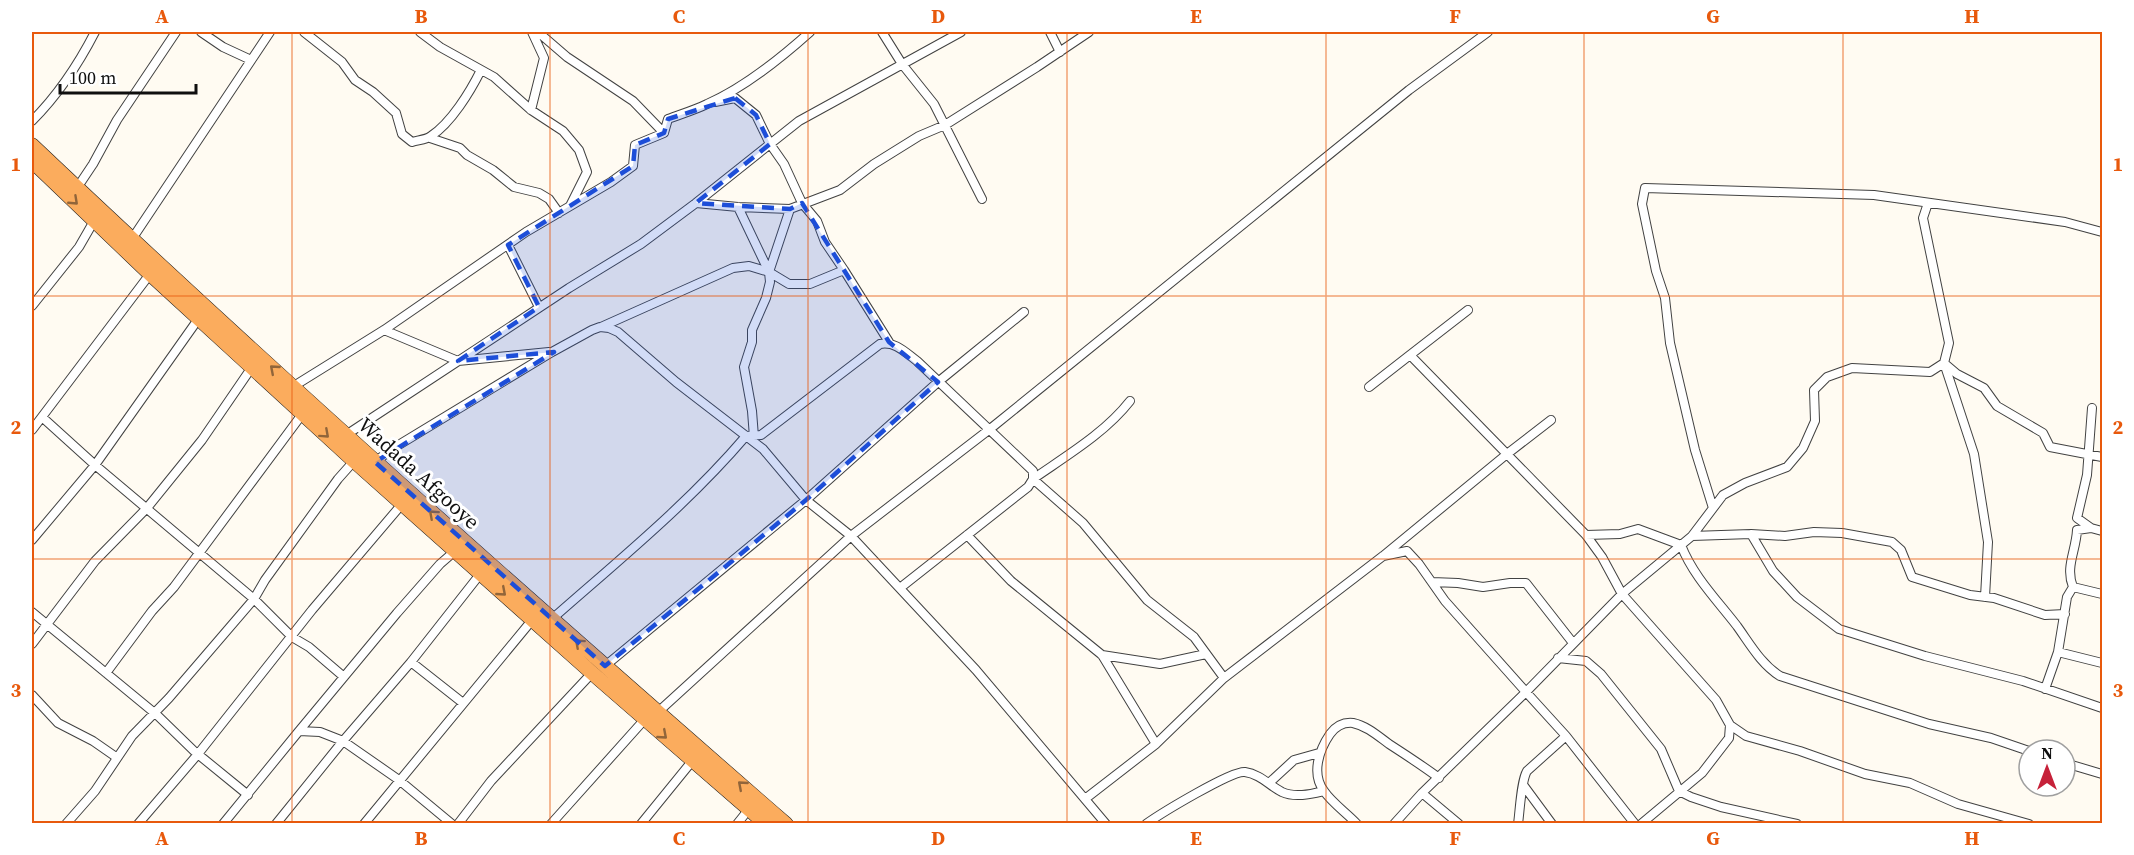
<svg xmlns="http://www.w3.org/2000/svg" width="2134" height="855" font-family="'Source Serif 4',serif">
	<rect width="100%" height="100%" fill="#fffbf2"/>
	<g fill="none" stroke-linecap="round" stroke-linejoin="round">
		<defs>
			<path id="minor" d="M201 32 223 47 251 60
				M304 32 342 62 355 80 373 92 396 113 402 134 412 142C418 140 426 140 431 136 451 123 470 92 481 70
				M420 32 440 47 494 77 531 110 563 131 579 150 587 172 570 206
				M538 32 567 57 633 101 664 133
				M882 32 902 64 934 104 982 199
				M1050 32 1060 52
				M715 102 735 98 756 115 770 144 784 164 802 203 817 221 825 242 844 270
				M531 110 544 58 532 32
				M32 121C58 95 78 65 95 32
				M430 138 460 148 467 155 493 170 514 187 539 193 549 199 559 213
				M77 188 93 164 117 120 176 32
				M696 203 738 207 790 209 840 190 874 164 919 136 945 125 1037 67 1089 32
				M738 207 769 272 770 282 766 298 752 330V342L744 367 752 411 754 437
				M132 239 270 32
				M508 245 539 307
				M769 272 790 209
				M32 306 79 247 94 221
				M1468 310 1410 355 1586 535 1602 557 1622 594 1716 700 1730 725 1746 736 1800 751 1865 774 1910 783 1958 804 2029 824
				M601 327 733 268 749 266 769 272 789 284H810L844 270 889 342
				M384 330 458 361 549 352
				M294 386 384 330 526 232 611 182 633 166 635 145 664 133 668 119C681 114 695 110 707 104 744 88 781 58 810 32
				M1369 387 1410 355
				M1130 401C1105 433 1066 456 1033 479L1083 523 1147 600 1194 637 1224 678
				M42 417 95 465 254 599 292 637 309 647 344 677
				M32 430 150 274
				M346 435 569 288 641 244 696 203 799 121 961 32
				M375 462 392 449 552 352 592 330 600 327 609 328 618 332 676 382 763 449 806 500 851 536 976 670 1106 824
				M1713 508 1695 450 1670 343 1665 298 1656 271 1642 204 1645 188 1874 195 2065 222 2102 232
				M2091 528 2102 531
				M1751 534 1785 536 1814 532 1842 533 1892 542 1901 550 1912 577 1970 595 1994 598 2045 615 2065 614
				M967 535 1011 581 1102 655 1156 744
				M1586 535 1620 534 1638 529 1681 545C1693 576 1717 600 1737 626 1750 644 1761 664 1780 676L1929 724 1991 738 2029 751
				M1692 536 1723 495 1745 483 1787 467 1803 448 1815 421 1814 390 1827 377 1852 368 1930 372 1944 363 1949 343 1923 218 1928 203
				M32 540 95 465 199 318
				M1383 556 1407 551 1419 564 1445 601 1526 692 1622 594 1692 536 1751 534 1773 571 1797 597 1839 629 1925 656 2023 681 2102 708
				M1432 582 1458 583 1483 587 1510 583H1526L1573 643
				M2073 587 2102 594
				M1985 597 1988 542 1974 454 1944 363 1957 374 1984 388 1997 406 2043 433 2050 447 2102 457
				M32 612 157 715 194 751 248 795
				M552 619C619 560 688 504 746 436L761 435 880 344C895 341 905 352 917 361L1033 471V479L1028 487 900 588
				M32 644 95 561 147 508 202 440 252 367
				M2058 652 2067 597 2073 587C2065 567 2076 551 2077 530L2091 528 2077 518 2087 475 2092 408
				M1102 655 1160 664 1206 654
				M1558 658 1586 661 1601 674 1661 749 1679 791 1691 797 1721 807 1797 824
				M411 662 463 703
				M605 666 806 500 938 382 1024 312
				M106 673 152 611 174 587 303 413
				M2045 689 2058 652 2102 663
				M32 695 58 723 93 741 116 757
				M658 712 851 536 990 429 1409 90 1488 32
				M299 731 397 613 440 564 455 551
				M2065 763 2102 774
				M1269 783 1294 760 1319 753
				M1524 786 1552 824
				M1422 793 1459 824
				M1085 799 1156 744 1224 678 1383 556 1507 454 1551 420
				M66 824 95 791 132 736 169 698 254 599 265 580 338 479 354 461
				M138 824 198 754 312 610 402 504
				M223 824 299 731 320 732 343 741 399 780 452 824
				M276 824 343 741 411 662 481 573
				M364 824 533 619
				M458 824 491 781 592 673
				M551 824 645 719
				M641 824 693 760
				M737 824 749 809
				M1146 824C1160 814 1232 770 1245 772 1260 774 1270 786 1282 792 1295 798 1311 794 1324 791
				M1357 824C1347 813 1332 803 1324 791 1311 774 1319 750 1330 734 1336 726 1343 722 1353 723 1367 726 1378 736 1389 744 1406 755 1423 766 1439 778
				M1394 824 1422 793 1526 692 1566 736 1635 824
				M1518 824C1520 810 1521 781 1527 771L1566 736
				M1641 824 1702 773 1729 738 1730 725"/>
			<path id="trunk" d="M32 145C277 377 531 602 786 824
				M32 161 150 274 354 461 592 673 766 824"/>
		</defs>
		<use href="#minor" stroke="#424242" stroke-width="10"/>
		<use href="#trunk" stroke="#202020" stroke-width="15"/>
		<use href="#minor" stroke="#fff" stroke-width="8"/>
		<use href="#trunk" stroke="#fbac5d" stroke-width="14"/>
	</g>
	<defs><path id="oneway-chevron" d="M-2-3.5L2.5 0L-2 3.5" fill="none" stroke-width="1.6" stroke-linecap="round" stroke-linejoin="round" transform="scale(1.5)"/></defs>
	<g stroke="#91653a">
		<use href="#oneway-chevron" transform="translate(74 201) rotate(43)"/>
		<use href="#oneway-chevron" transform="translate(274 369) rotate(-139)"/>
		<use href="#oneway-chevron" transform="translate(325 434) rotate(42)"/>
		<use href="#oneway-chevron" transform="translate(433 514) rotate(-138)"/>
		<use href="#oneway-chevron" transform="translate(502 592) rotate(41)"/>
		<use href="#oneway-chevron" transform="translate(579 643) rotate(-138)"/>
		<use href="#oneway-chevron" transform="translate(663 735) rotate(41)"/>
		<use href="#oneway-chevron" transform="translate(742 785) rotate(-139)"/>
	</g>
	<path fill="#1d4ed8" fill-opacity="0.2" stroke="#1d4ed8" stroke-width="4.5" stroke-dasharray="12 8" stroke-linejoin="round" d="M735 98 756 115 770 144 696 203 790 209 802 203 889 342 938 382 806 500 605 666 375 462 554 352 458 361 539 307 508 245 633 166 635 145 664 133 668 119Z"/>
	<path fill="none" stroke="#e8590c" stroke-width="1.5" stroke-opacity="0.55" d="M292 32V824M550 32V824M808 32V824M1067 32V824M1326 32V824M1584 32V824M1843 32V824M32 296H2102M32 559H2102"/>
	<g text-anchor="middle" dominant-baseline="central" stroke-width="6" stroke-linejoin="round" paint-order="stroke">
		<g font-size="21" fill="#0f0f0f" stroke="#fff">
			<text transform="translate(419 473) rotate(42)">Wadada Afgooye</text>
		</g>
	</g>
	<rect width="2134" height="855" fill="none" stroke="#ffffff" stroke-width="66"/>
	<g transform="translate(2047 768)"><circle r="28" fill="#ffffff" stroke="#9f9f9f" stroke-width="1.5"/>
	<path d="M0-4.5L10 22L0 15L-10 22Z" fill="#c62139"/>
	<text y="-9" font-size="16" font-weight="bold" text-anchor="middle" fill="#0f0f0f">N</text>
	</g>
	<path d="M60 84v9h136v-9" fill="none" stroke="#0f0f0f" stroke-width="3"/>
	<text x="69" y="84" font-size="18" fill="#0f0f0f" stroke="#ffffff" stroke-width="4.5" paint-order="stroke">100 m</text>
	<rect x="33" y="33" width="2068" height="789" fill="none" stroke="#e8590c" stroke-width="2"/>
	<g font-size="20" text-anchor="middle" font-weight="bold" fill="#e8590c">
		<text x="162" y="23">A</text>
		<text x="421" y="23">B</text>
		<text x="679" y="23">C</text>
		<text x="938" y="23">D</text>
		<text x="1196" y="23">E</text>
		<text x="1455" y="23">F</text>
		<text x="1713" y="23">G</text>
		<text x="1972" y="23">H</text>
		<text x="16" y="171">1</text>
		<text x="2118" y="171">1</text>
		<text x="16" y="434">2</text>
		<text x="2118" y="434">2</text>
		<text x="16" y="697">3</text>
		<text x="2118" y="697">3</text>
		<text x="162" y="845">A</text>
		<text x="421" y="845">B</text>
		<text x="679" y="845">C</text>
		<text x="938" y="845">D</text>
		<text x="1196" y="845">E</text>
		<text x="1455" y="845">F</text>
		<text x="1713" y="845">G</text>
		<text x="1972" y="845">H</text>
	</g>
</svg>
